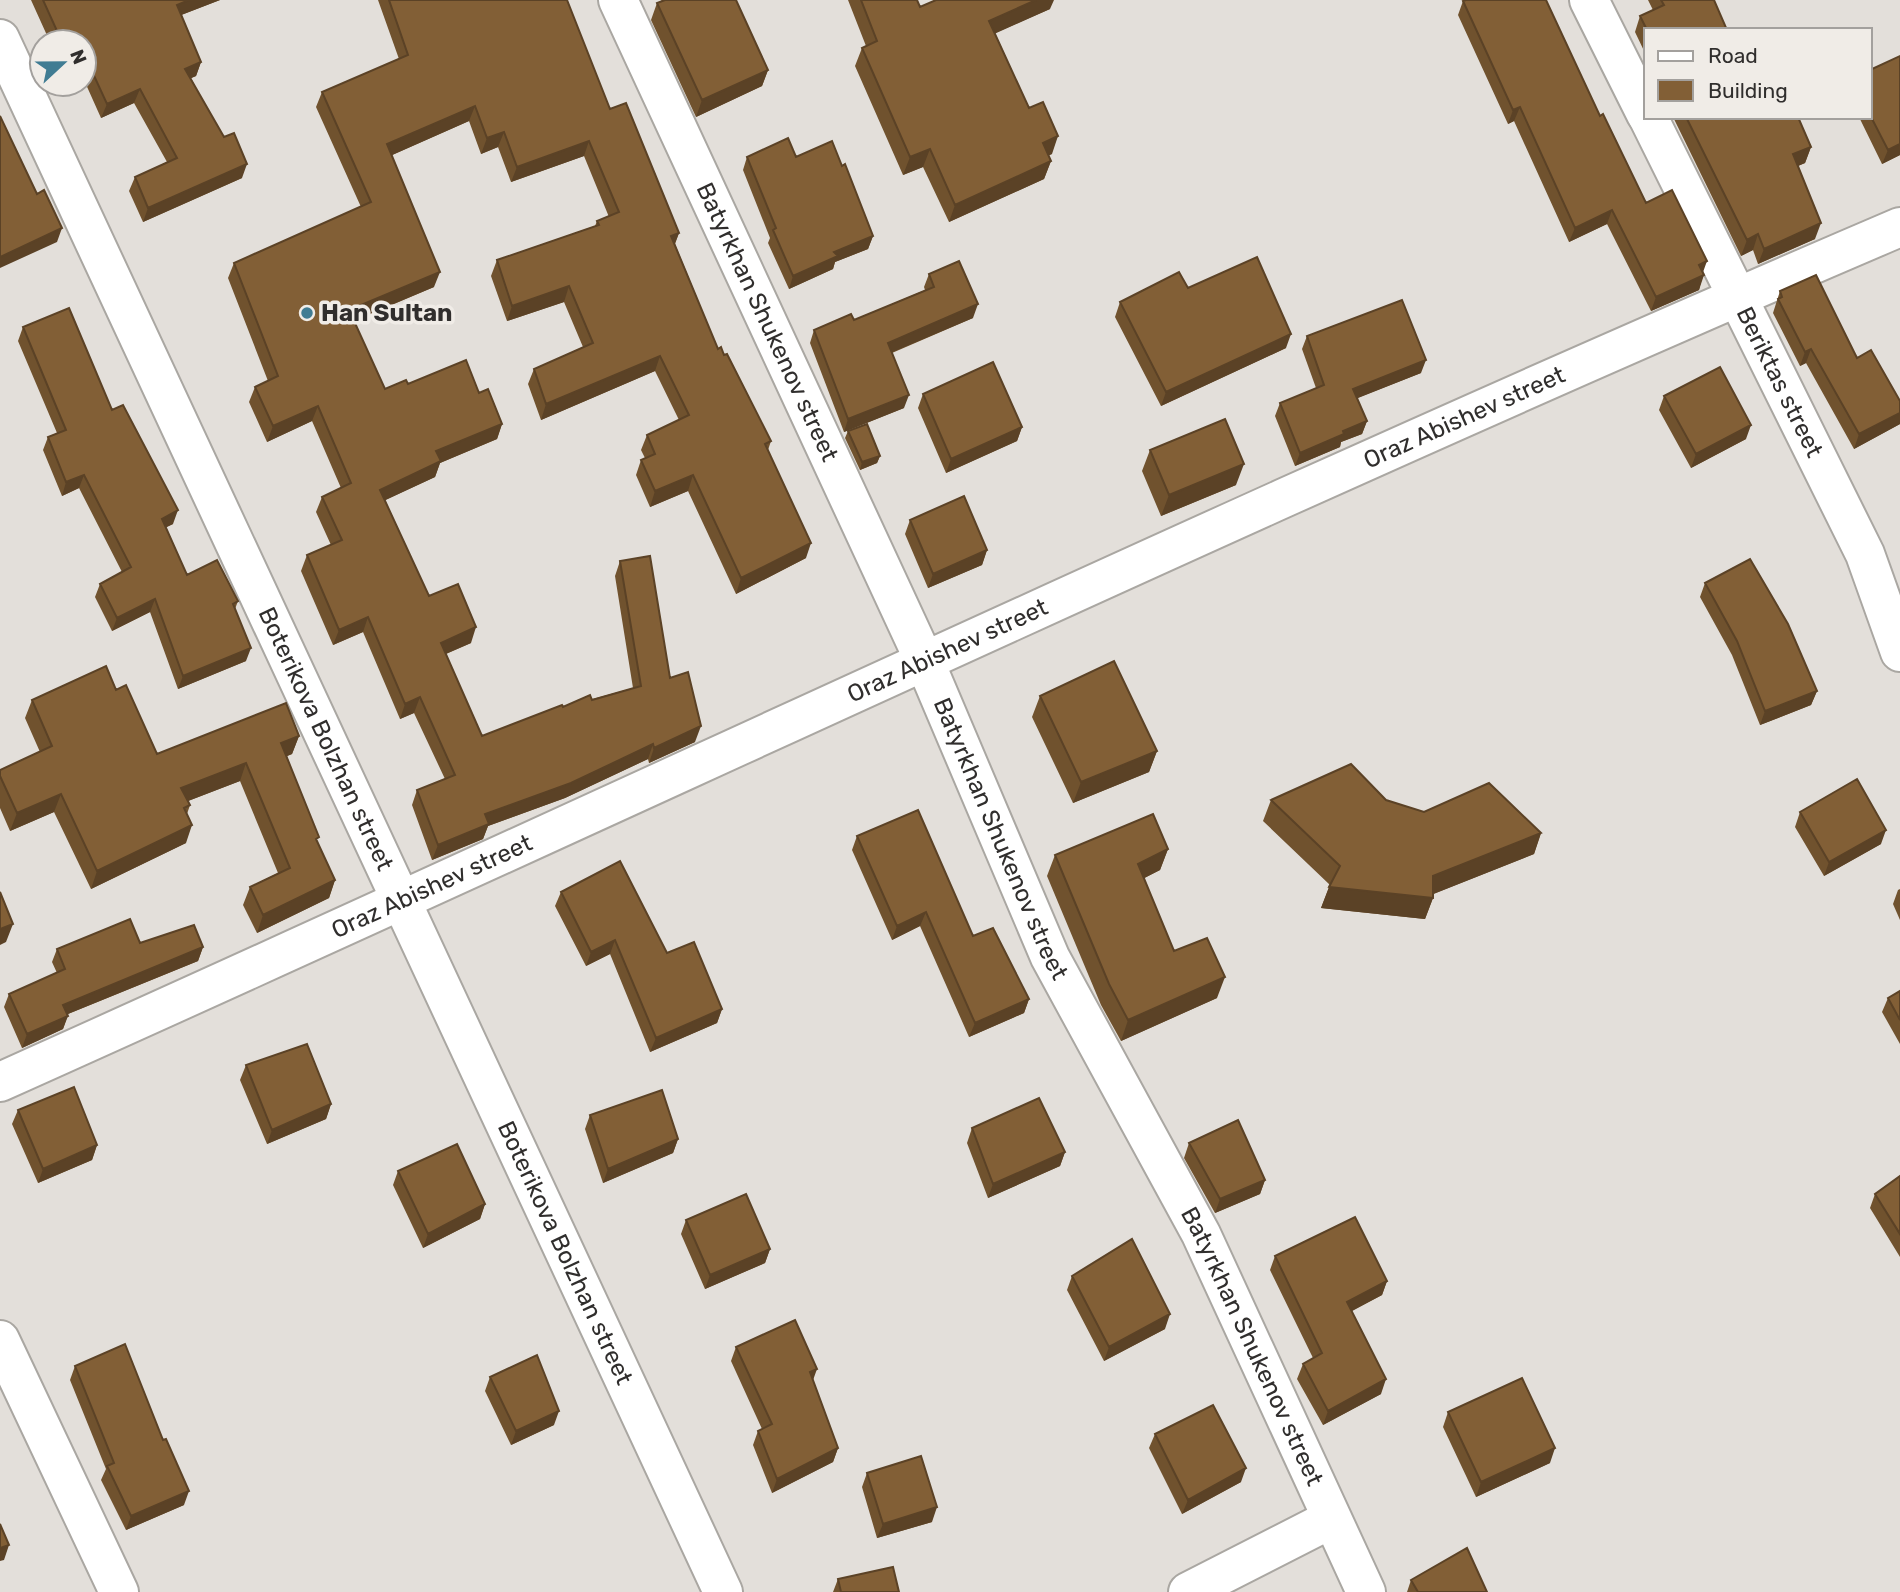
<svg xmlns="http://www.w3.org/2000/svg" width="1900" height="1592" font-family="Rubik,sans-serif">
	<rect width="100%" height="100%" fill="#e3dfda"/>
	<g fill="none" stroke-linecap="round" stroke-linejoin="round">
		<defs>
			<g id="minor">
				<path id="s1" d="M618 0 924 660 1050 957 1201 1234 1366 1592"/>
				<path d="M1589 0 1646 114"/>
				<path id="s2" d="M0 39 723 1592"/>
				<path id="s3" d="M1648 117 1865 554 1900 652"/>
				<path id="s4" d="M0 1082C634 798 1261 500 1900 227"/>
				<path d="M0 1340 119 1592"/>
				<path d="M1188 1592 1331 1519"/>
			</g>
		</defs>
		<use href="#minor" stroke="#aaa7a2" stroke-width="42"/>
		<use href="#minor" stroke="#fff" stroke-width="38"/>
	</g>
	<path fill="#70522e" d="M31 0H220L181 15 201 62 196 76 191 78 242 178 143 222 129 191 135 177 167 162 134 103 101 118 84 80V42H50Z
		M378 0H567L610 109 679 233 675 244 718 349 771 441 768 450 806 558 736 594 688 491 650 507 636 475 641 460 645 458 641 450 647 435 679 420 655 371 541 420 528 384 534 369 583 347 564 302 507 321 491 276 497 260 595 226 597 221 609 217 584 156 511 182 498 147 481 154 469 121 392 155 434 287 354 321 385 389 408 384 479 393 502 424 497 439 440 463 435 477 385 500 429 596 471 643 446 654 482 736 563 707 633 688 615 576 620 561 670 678 695 742 649 763 648 759 565 798 488 826 483 839 432 860 412 805 417 790 445 779 414 713 400 719 363 632 333 645 301 571 307 555 331 545 316 512 322 497 341 488 312 421 267 442 249 402 255 387 268 381 228 278 234 263 361 207 316 107 322 92 399 59Z
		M661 0H736L768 70 762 86 696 117 651 20 657 3 662 1Z
		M848 0H917L920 7 1050 9 995 33 1029 108 1052 154 1048 155 1051 161 1044 179 949 222 923 167 903 175 855 66 862 48 866 46Z
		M1648 0H1714L1727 30H1646V55L1635 32 1640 16 1653 10Z
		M1463 1 1600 116 1646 203 1703 273 1699 290 1651 311 1607 224 1569 242 1514 121 1508 124 1458 15Z
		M1870 70 1900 155 1882 164 1859 117H1870Z
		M1673 117H1798L1811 147 1805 163 1798 166 1815 239 1758 264 1753 250 1741 256Z
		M747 157H796L842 166 873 236 868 249 835 262 833 269 789 289 768 243 770 238 743 170Z
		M929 274 973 318 892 353 904 408 844 432 810 343 814 330 854 320 925 290 924 287Z
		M1188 288 1286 348 1161 406 1115 317 1120 302Z
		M1780 291 1857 358 1900 424 1854 449 1806 363 1800 366 1773 313Z
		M23 327 112 410 173 524 166 527 187 575 238 601 235 609 246 661 178 689 150 612 112 631 95 597 100 584 122 572 79 488 62 496 43 450 48 437 57 433 18 341Z
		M1307 336 1421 373 1357 398 1367 421 1362 434 1341 442 1340 447 1295 466 1275 416 1280 403 1316 388 1302 349Z
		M923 394 1022 427 1017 441 946 473 918 408Z
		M1664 396 1746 439 1691 468 1659 410Z
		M848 431 880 456 877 463 860 470 845 438Z
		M1150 450 1236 485 1161 516 1142 471Z
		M910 520 987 550 982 565 928 588 905 534Z
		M1705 583 1817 691 1811 705 1760 725 1732 655 1700 597Z
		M116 690 157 754 299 736 292 754 287 756 317 842 335 880 329 898 257 933 243 905 250 887 278 873 240 781 188 801 190 805 187 814 186 843 91 889 54 812 10 831 0 808V770L40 752 25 718 32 700Z
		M1040 696 1157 751 1149 772 1073 803 1032 717Z
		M1271 800H1386L1424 812 1541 833 1534 854 1433 894V898L1425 919 1321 908 1330 885 1263 821Z
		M1800 812 1881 844 1824 876 1795 827Z
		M857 836 973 936 1029 999 1024 1013 969 1037 920 926 892 940 852 850Z
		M1168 849 1160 870 1144 878 1174 951 1217 998 1121 1041 1101 1005 1047 876 1055 855Z
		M1900 889V920L1893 904 1898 890Z
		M561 892 667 953 722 1009 717 1023 650 1052 610 954 586 966 555 906Z
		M140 943 203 947 198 961 68 1014 63 1029 22 1048 4 1007 9 994 57 973 52 962 57 949Z
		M1900 991V1044L1882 1012 1888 998Z
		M246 1065 331 1104 326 1119 267 1144 240 1080Z
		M18 1110 97 1145 92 1160 38 1183 12 1124Z
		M590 1115 678 1139 673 1153 603 1183 585 1129Z
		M972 1128 1065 1152 1060 1166 988 1198 967 1143Z
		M1189 1143 1265 1180 1260 1194 1215 1213 1184 1158Z
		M398 1171 485 1204 480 1219 423 1248 393 1185Z
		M1900 1176V1257L1870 1208 1875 1194Z
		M686 1220 770 1249 765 1263 705 1289 681 1234Z
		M1275 1256 1387 1281 1382 1295 1351 1311 1381 1394 1323 1425 1297 1379 1303 1364 1313 1358 1270 1270Z
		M1072 1276 1165 1329 1104 1361 1067 1290Z
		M736 1347 813 1380 838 1448 833 1462 772 1493 753 1445 758 1431 762 1429 731 1361Z
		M75 1366 184 1505 126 1530 101 1480 106 1469 70 1380Z
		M490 1377 554 1425 511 1445 485 1391Z
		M1448 1412 1550 1463 1476 1497 1443 1427Z
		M1155 1434 1241 1482 1182 1514 1149 1448Z
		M867 1473 932 1522 877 1538 862 1487Z
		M838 1579 899 1592H833Z
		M1411 1580 1487 1592H1407Z"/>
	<path fill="#5b4226" d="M189 0H220L171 19 177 5Z
		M1036 0H1054L1050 9 983 39 989 21Z
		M201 62 196 76 180 83 185 69Z
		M768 70 762 86 696 117 702 100Z
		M140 89 134 103 101 118 107 104Z
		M475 106 469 121 381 160 387 144Z
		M1520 107 1514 121 1508 124 1513 110Z
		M504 132 498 147 481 154 487 138Z
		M1058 136 1052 154 1037 161 1043 143Z
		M589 141 584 156 511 182 517 167Z
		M1900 144V155L1882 164 1888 150Z
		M1811 147 1805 163 1788 170 1793 154Z
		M930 149 923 167 903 175 910 157Z
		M1051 161 1044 179 949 222 955 205Z
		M247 164 242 178 143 222 148 208Z
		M1612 210 1607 224 1569 242 1575 228Z
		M1821 223 1815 239 1758 264 1764 249Z
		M62 228 57 242 0 268V257Z
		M679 233 673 248 671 236Z
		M1758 234 1753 250 1741 256 1747 240Z
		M873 236 868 249 835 262 833 269 789 289 793 276 834 252Z
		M1707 261 1702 275 1699 265Z
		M440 272 434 287 343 325 349 310Z
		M1704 275 1699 290 1651 311 1656 297Z
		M569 286 564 302 507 321 512 306Z
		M978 304 973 318 883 356 888 343Z
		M1291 334 1286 348 1161 406 1166 392Z
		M1811 349 1806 363 1800 366 1805 352Z
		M660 356 655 371 541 420 546 404Z
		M1426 360 1421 373 1348 402 1353 389Z
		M909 395 904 408 844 432 848 419Z
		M318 406 312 421 267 442 273 426Z
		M1900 413V424L1854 449 1859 434Z
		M1367 421 1362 434 1341 442 1340 447 1295 466 1300 453 1343 431Z
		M502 424 497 439 440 463 435 477 375 505 380 490 436 451Z
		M1751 425 1746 439 1691 468 1696 454Z
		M1022 427 1017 441 946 473 951 459Z
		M880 456 877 463 860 470 862 462Z
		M1244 464 1236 485 1161 516 1169 495Z
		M84 475 79 488 62 496 66 482Z
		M693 475 688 491 650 507 655 491Z
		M178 510 173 524 157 532 162 519Z
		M811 543 806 558 736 594 741 578Z
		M987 550 982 565 928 588 933 574Z
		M155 599 150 612 112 631 117 618Z
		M368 617 363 632 333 645 339 630Z
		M476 627 471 643 436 658 441 643Z
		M251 648 246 661 178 689 183 676Z
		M1817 691 1811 705 1760 725 1765 711Z
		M420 697 414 713 400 719 405 704Z
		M701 726 695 742 649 763 654 748Z
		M299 736 292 754 275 761 281 743Z
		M653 744 648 759 565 798 488 826 483 839 432 860 438 845 485 814Z
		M1157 751 1149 772 1073 803 1081 782Z
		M246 763 240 781 175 806 181 788Z
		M61 794 54 812 10 831 17 813Z
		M192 825 186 843 91 889 97 871Z
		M1886 830 1881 844 1824 876 1829 862Z
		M1541 833 1534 854 1426 897 1433 876Z
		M1168 849 1160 870 1131 885 1138 864Z
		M335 880 329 898 257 933 263 915Z
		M1329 887 1433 898 1425 919 1321 908Z
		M926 912 920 926 892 940 897 926Z
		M13 924 6 942 0 945V929Z
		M615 940 610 954 586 966 591 952Z
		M203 947 198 961 58 1018 63 1005Z
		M1225 977 1217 998 1121 1041 1128 1020Z
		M1029 999 1024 1013 969 1037 975 1023Z
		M722 1009 717 1023 650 1052 656 1038Z
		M68 1016 63 1029 22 1048 27 1034Z
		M331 1104 326 1119 267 1144 272 1130Z
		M678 1139 673 1153 603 1183 608 1169Z
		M97 1145 92 1160 38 1183 43 1169Z
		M1065 1152 1060 1166 988 1198 993 1184Z
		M1265 1180 1260 1194 1215 1213 1220 1199Z
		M485 1204 480 1219 423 1248 428 1234Z
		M770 1249 765 1263 705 1289 710 1275Z
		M1387 1281 1382 1295 1341 1317 1347 1302Z
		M1170 1314 1165 1329 1104 1361 1109 1347Z
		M817 1369 812 1383 810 1372Z
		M1386 1379 1381 1394 1323 1425 1328 1411Z
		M559 1411 554 1425 511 1445 516 1431Z
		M838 1448 833 1462 772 1493 777 1479Z
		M1555 1448 1550 1463 1476 1497 1481 1482Z
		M1246 1468 1241 1482 1182 1514 1188 1500Z
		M189 1491 184 1505 126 1530 131 1516Z
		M937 1507 932 1522 877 1538 883 1524Z
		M9 1545 4 1560 0 1561V1548Z"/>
	<path fill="#825f36" stroke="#5b4226" stroke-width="2" d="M43 0H189L177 5 201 62 185 69 224 137 234 133 247 164 148 208 135 177 177 158 140 89 107 104 84 54V42H62Z
		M389 0H567L610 109 626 103 679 233 671 236 718 349 721 347 724 355 727 354 771 441 765 444 811 543 741 578 693 475 655 491 641 460 655 454 647 435 689 415 660 356 546 404 534 369 593 343 569 286 512 306 497 260 599 225 597 221 619 212 589 141 517 167 504 132 487 138 475 106 387 144 440 272 349 310 385 389 406 380 408 384 466 360 479 393 488 389 502 424 436 451 441 461 380 490 429 596 458 584 476 627 441 643 482 736 562 705 563 707 590 695 592 700 641 686 620 561 650 556 670 678 688 672 701 726 654 748 653 744 571 783 485 814 489 824 438 845 417 790 455 775 420 697 405 704 368 617 339 630 307 555 342 540 322 497 351 483 318 406 273 426 255 387 278 376 234 263 371 202 322 92 408 55Z
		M665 0H736L768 70 702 100 657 3Z
		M861 0H917L920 7 936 0H1036L989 21 1029 108 1043 102 1058 136 1043 143 1051 161 955 205 930 149 910 157 862 48 877 41Z
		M1466 0H1546L1600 116 1603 114 1646 203 1672 190 1707 261 1699 265 1704 275 1656 297 1612 210 1575 228 1520 107 1513 110 1463 1Z
		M1661 0H1714L1727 30H1647L1640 16 1664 5Z
		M1900 56V144L1888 150 1870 115V70Z
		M0 116 37 194 44 190 62 228 0 257Z
		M1686 117H1798L1811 147 1793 154 1821 223 1764 249 1758 234 1747 240Z
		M788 138 796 157 832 141 842 166 845 164 873 236 834 252 838 256 793 276 773 230 776 228 747 157Z
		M1257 257 1291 334 1166 392 1120 302 1179 272 1188 288Z
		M959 261 978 304 888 343 909 395 848 419 814 330 851 314 854 320 934 287 929 274Z
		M1816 275 1857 358 1871 350 1900 401V413L1859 434 1811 349 1805 352 1778 299 1782 297 1780 291Z
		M1402 300 1426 360 1353 389 1367 421 1343 431 1344 434 1300 453 1280 403 1324 385 1307 336Z
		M69 308 112 410 123 405 178 510 162 519 187 575 217 560 238 601 233 604 251 648 183 676 155 599 117 618 100 584 131 567 84 475 66 482 48 437 66 430 23 327Z
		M993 362 1022 427 951 459 923 394Z
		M1720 367 1751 425 1696 454 1664 396Z
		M1225 419 1244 464 1169 495 1150 450Z
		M867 424 880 456 862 462 848 431Z
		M964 496 987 550 933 574 910 520Z
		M1750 559 1788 624 1817 691 1765 711 1737 641 1705 583Z
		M1114 661 1157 751 1081 782 1040 696Z
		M106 666 116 690 126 685 157 754 286 703 299 736 281 743 319 837 316 839 335 880 263 915 250 887 290 868 246 763 181 788 190 805 184 808 192 825 97 871 61 794 17 813 0 776V770L52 746 32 700Z
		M1351 764 1386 800 1424 812 1489 783 1541 833 1433 876V898L1329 887 1340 866 1271 800Z
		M1857 779 1886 830 1829 862 1800 812Z
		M918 810 973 936 993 928 1029 999 975 1023 926 912 897 926 857 836Z
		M1153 814 1168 849 1138 864 1174 951 1207 938 1225 977 1128 1020 1109 984 1055 855Z
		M620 861 667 953 694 942 722 1009 656 1038 615 940 591 952 561 892Z
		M0 892 13 924 0 929Z
		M130 919 140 943 194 925 203 947 63 1005 68 1016 27 1034 9 994 65 969 57 949Z
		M1900 991V1020L1888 998Z
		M307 1044 331 1104 272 1130 246 1065Z
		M74 1087 97 1145 43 1169 18 1110Z
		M662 1090 678 1139 608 1169 590 1115Z
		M1039 1098 1065 1152 993 1184 972 1128Z
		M1238 1120 1265 1180 1220 1199 1189 1143Z
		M457 1144 485 1204 428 1234 398 1171Z
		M1900 1176V1234L1875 1194Z
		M746 1194 770 1249 710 1275 686 1220Z
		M1355 1217 1387 1281 1347 1302 1386 1379 1328 1411 1303 1364 1322 1353 1275 1256Z
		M1132 1239 1170 1314 1109 1347 1072 1276Z
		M795 1320 817 1369 810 1372 838 1448 777 1479 758 1431 772 1424 736 1347Z
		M125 1344 163 1440 166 1439 189 1491 131 1516 107 1466 114 1463 75 1366Z
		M537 1355 559 1411 516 1431 490 1377Z
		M1522 1378 1555 1448 1481 1482 1448 1412Z
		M1213 1405 1246 1468 1188 1500 1155 1434Z
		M921 1456 937 1507 883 1524 867 1473Z
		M0 1524 9 1545 0 1548Z
		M1467 1548 1487 1592H1418L1411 1580Z
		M893 1567 899 1592H841L838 1579Z"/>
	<circle fill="#407c93" stroke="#f0ece7" stroke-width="2.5" cx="307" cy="313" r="7"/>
	<g text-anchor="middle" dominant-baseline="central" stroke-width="7" stroke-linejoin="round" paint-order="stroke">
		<g font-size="24" font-weight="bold" fill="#302e2d" stroke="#f0ece7" text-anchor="start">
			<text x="321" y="313">Han Sultan</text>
		</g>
		<g font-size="24" fill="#302e2d" stroke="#f0ece7">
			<text stroke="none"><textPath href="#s1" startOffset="355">Batyrkhan Shukenov street</textPath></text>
			<text stroke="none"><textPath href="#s3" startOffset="296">Beriktas street</textPath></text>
			<text stroke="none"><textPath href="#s4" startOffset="1608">Oraz Abishev street</textPath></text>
			<text stroke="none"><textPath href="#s4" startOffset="1041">Oraz Abishev street</textPath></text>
			<text stroke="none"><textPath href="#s2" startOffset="772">Boterikova Bolzhan street</textPath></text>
			<text stroke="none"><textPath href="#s1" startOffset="922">Batyrkhan Shukenov street</textPath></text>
			<text stroke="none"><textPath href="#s4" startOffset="474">Oraz Abishev street</textPath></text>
			<text stroke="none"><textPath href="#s2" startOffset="1339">Boterikova Bolzhan street</textPath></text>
			<text stroke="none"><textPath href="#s1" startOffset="1489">Batyrkhan Shukenov street</textPath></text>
		</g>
	</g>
	<rect x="1644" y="28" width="228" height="91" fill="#f0ece7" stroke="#a3a09d" stroke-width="2"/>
	<rect x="1658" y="51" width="35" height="10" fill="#ffffff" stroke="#a3a09d" stroke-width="2"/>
	<text x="1708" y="63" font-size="21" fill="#302e2d">Road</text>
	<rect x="1658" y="80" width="35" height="21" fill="#825f36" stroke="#a3a09d" stroke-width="2"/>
	<text x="1708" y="98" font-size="21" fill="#302e2d">Building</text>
	<g transform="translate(63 63) rotate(68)"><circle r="33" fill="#f0ece7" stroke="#a3a09d" stroke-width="2"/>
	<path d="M0-5L12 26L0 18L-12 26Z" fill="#407c93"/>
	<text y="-10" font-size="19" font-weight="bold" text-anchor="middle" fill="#302e2d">N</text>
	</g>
</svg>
